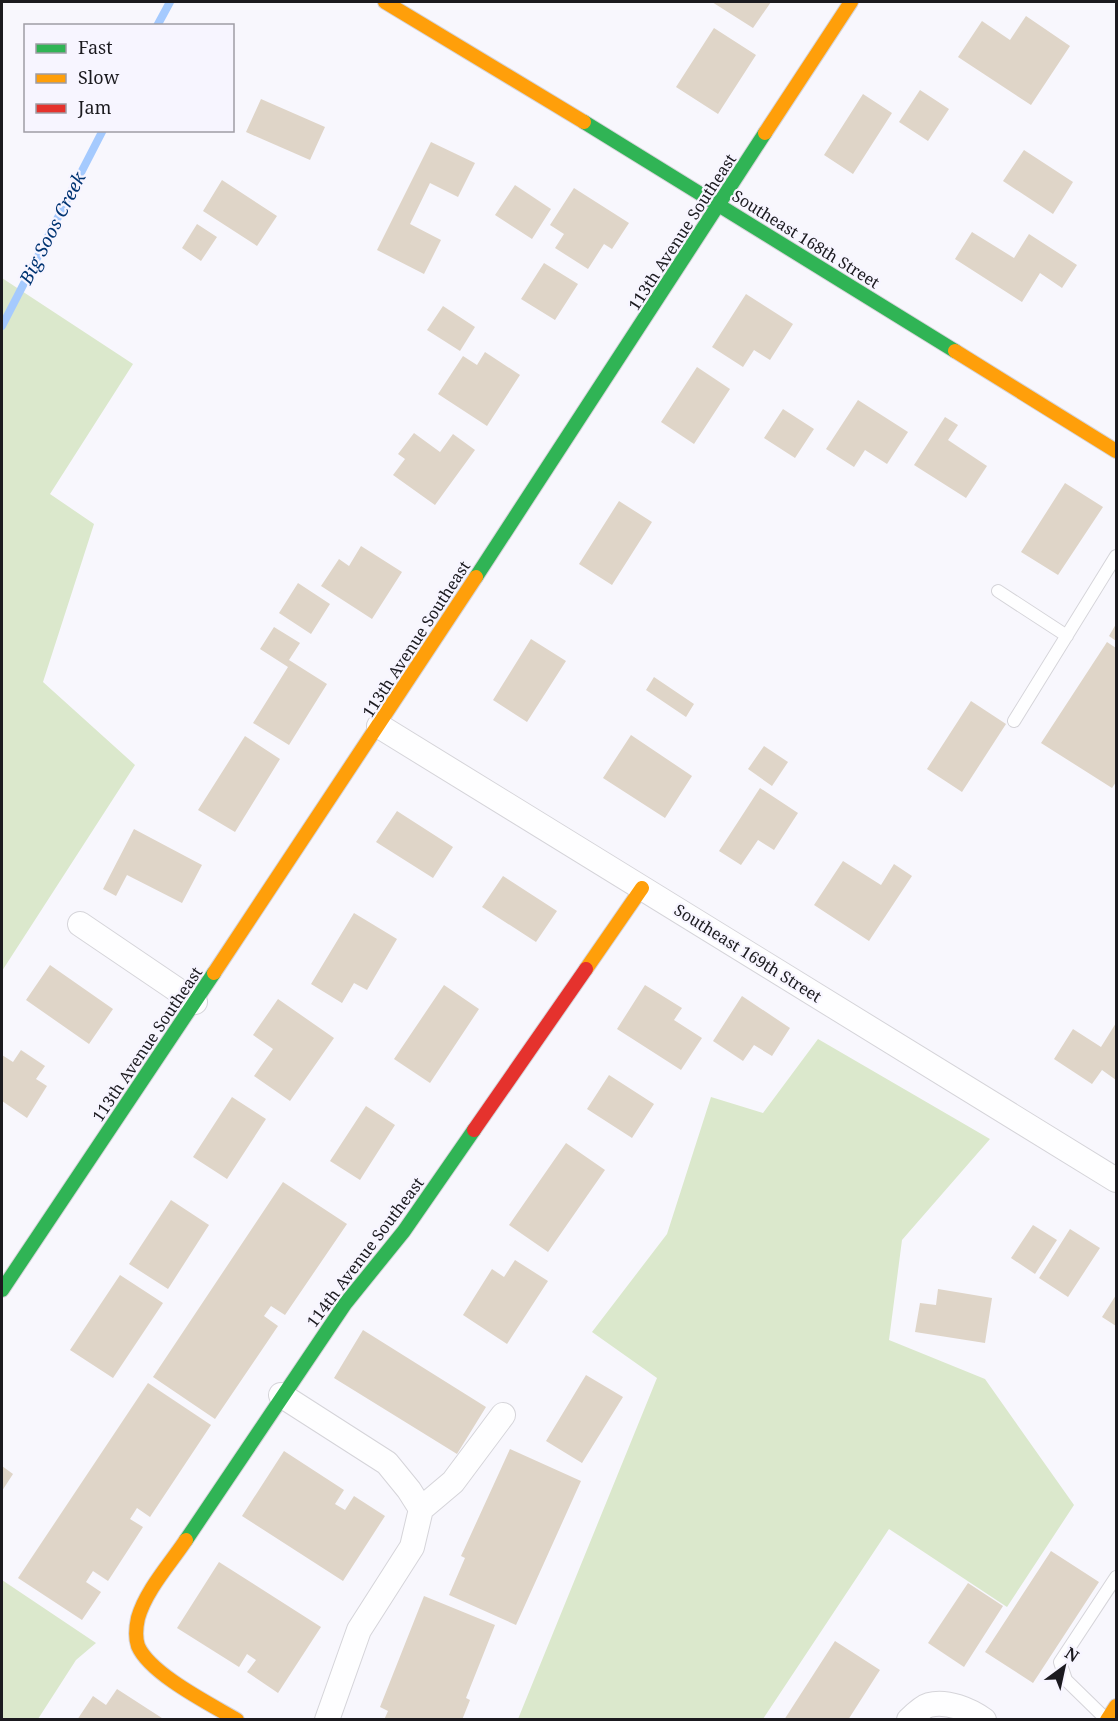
<svg xmlns="http://www.w3.org/2000/svg" width="1118" height="1721" font-family="'Noto Serif',serif">
	<rect width="100%" height="100%" fill="#f8f7fd"/>
	<path fill="#dbe8cc" d="M2 278 133 364 50 494 94 524 43 682 135 765 2 971Z
		M818 1039 990 1139 902 1240 889 1340 985 1379 1074 1505 1007 1607 889 1529 763 1719H518L657 1378 592 1332 667 1234 711 1097 763 1113Z
		M2 1580 96 1643 76 1660 38 1719H2Z"/>
	<g fill="none" stroke-linecap="round" stroke-linejoin="round">
		<path stroke="#a5cafe" stroke-width="8" d="M157 26 170 2
			M2 326 103 130"/>
	</g>
	<path fill="#dfd5c8" d="M712 2H771L753 28Z
		M1026 16 1070 46 1031 105 958 57 982 21 1010 40Z
		M714 28 756 55 718 114 676 87Z
		M920 90 949 109 928 141 899 122Z
		M863 94 892 113 853 174 824 155Z
		M261 99 325 127 310 160 246 132Z
		M431 142 475 163 458 197 430 183 410 224 441 240 424 274 377 250Z
		M1024 150 1073 182 1053 214 1003 181Z
		M222 180 277 216 257 246 203 211Z
		M515 185 551 209 532 239 495 215Z
		M574 188 629 223 612 249 604 244 588 269 555 248 564 234 550 225Z
		M197 224 217 237 201 261 182 248Z
		M972 232 1014 258 1029 234 1077 265 1062 288 1040 273 1022 302 955 259Z
		M544 263 578 284 555 320 521 299Z
		M746 294 793 324 770 360 754 350 743 367 712 347Z
		M443 306 475 327 460 351 427 330Z
		M485 352 520 375 487 426 438 394 463 356 477 365Z
		M697 367 730 389 694 444 661 422Z
		M858 400 908 432 887 464 865 450 854 467 826 449Z
		M783 409 814 429 795 458 764 438Z
		M945 417 958 425 948 440 987 466 966 498 914 465Z
		M414 433 440 452 453 434 475 450 435 505 393 475 405 459 398 454Z
		M1065 483 1103 507 1058 575 1021 552Z
		M619 501 652 522 612 585 579 564Z
		M361 546 402 572 372 619 321 586 339 559 349 566Z
		M298 583 330 604 311 634 279 613Z
		M1116 624V641L1109 636Z
		M274 627 300 643 289 660 327 684 289 745 253 723 288 667 260 649Z
		M531 639 566 661 527 722 493 700Z
		M1107 642 1116 648V782L1112 788 1041 743Z
		M654 677 694 704 686 717 646 690Z
		M971 701 1006 724 962 792 927 769Z
		M631 735 692 776 665 818 603 778Z
		M245 736 280 759 235 832 198 810Z
		M764 746 788 762 772 786 748 769Z
		M760 788 798 813 774 850 758 840 741 865 719 851Z
		M397 811 453 847 433 878 376 842Z
		M134 829 202 865 182 903 127 875 116 896 103 889Z
		M843 861 881 885 894 864 912 876 869 941 814 905Z
		M503 876 557 911 536 942 482 907Z
		M354 913 397 939 367 990 354 983 342 1003 311 984Z
		M50 965 113 1009 89 1044 26 1000Z
		M444 985 479 1009 430 1083 394 1059Z
		M645 985 682 1008 674 1020 702 1038 681 1070 617 1029Z
		M742 996 790 1028 772 1056 754 1045 743 1061 713 1041Z
		M278 999 334 1038 290 1101 254 1076 273 1049 253 1035Z
		M1116 1023V1080L1102 1070 1092 1084 1054 1059 1073 1029 1101 1047Z
		M21 1050 45 1066 36 1079 47 1086 27 1118 2 1101V1055L13 1062Z
		M609 1075 654 1104 632 1138 587 1109Z
		M232 1097 266 1119 227 1179 193 1157Z
		M366 1106 395 1125 360 1180 330 1161Z
		M566 1143 605 1170 548 1252 509 1225Z
		M283 1182 347 1224 285 1315 271 1306 264 1316 278 1326 215 1419 153 1377Z
		M171 1200 209 1225 168 1289 129 1264Z
		M1033 1225 1057 1240 1035 1274 1011 1258Z
		M1070 1229 1100 1248 1068 1297 1039 1278Z
		M515 1260 548 1281 507 1344 463 1315 492 1269 504 1277Z
		M120 1275 163 1303 113 1378 70 1350Z
		M938 1289 992 1298 985 1343 915 1332 920 1303 936 1305Z
		M1116 1295V1326L1102 1317Z
		M363 1330 486 1407 457 1454 334 1378Z
		M586 1375 623 1397 582 1463 546 1441Z
		M148 1383 211 1425 150 1517 137 1508 130 1519 143 1527 108 1581 93 1571 86 1582 101 1592 82 1620 18 1578Z
		M510 1449 581 1481 516 1625 449 1595 465 1558 461 1556Z
		M284 1451 344 1490 335 1504 345 1510 354 1496 385 1516 343 1581 242 1516Z
		M2 1466 13 1474 2 1491Z
		M1051 1551 1099 1582 1033 1683 985 1652Z
		M219 1562 321 1627 278 1693 247 1672 256 1660 247 1654 239 1667 177 1628Z
		M968 1583 1003 1606 964 1667 928 1643Z
		M424 1596 495 1625 466 1698 470 1700 462 1720H384L388 1711 380 1707Z
		M835 1641 880 1670 848 1720H784Z
		M117 1689 165 1720H77L93 1696 106 1705Z"/>
	<g fill="none" stroke-linecap="round" stroke-linejoin="round">
		<defs>
			<path id="lane" d="M998 591 1067 636
				M1014 721 1116 556
				M1105 1718 1066 1680 1060 1662 1116 1577"/>
			<path id="street" d="M379 726 1116 1180
				M80 924 195 1002
				M281 1395 387 1463 409 1490 421 1509
				M327 1720 359 1630 412 1547 421 1509 453 1482 503 1415
				M909 1720C914 1715 922 1707 929 1705 947 1700 970 1710 984 1720"/>
			<path id="fast" d="M584 122 955 351
				M476 577 765 133
				M2 1290 214 973
				M186 1540 345 1304 404 1231 474 1130"/>
			<path id="slow" d="M385 2 584 122
				M765 133 851 2
				M955 351 1116 451
				M586 969 642 888
				M214 973 476 577
				M186 1540C170 1564 146 1590 138 1618 136 1627 135 1637 138 1646 150 1674 210 1704 237 1720
				M1107 1720 1116 1706"/>
			<path id="jam" d="M474 1130 586 969"/>
		</defs>
		<use href="#lane" stroke="#d5d4d9" stroke-width="14"/>
		<use href="#street" stroke="#d5d4d9" stroke-width="26"/>
		<use href="#fast" stroke="#d5d4d9" stroke-width="16"/>
		<use href="#slow" stroke="#d5d4d9" stroke-width="16"/>
		<use href="#jam" stroke="#d5d4d9" stroke-width="16"/>
		<use href="#lane" stroke="#fefeff" stroke-width="12"/>
		<use href="#street" stroke="#fefeff" stroke-width="24"/>
		<use href="#fast" stroke="#30b455" stroke-width="14"/>
		<use href="#slow" stroke="#ff9f0a" stroke-width="14"/>
		<use href="#jam" stroke="#e5322d" stroke-width="14"/>
	</g>
	<g text-anchor="middle" dominant-baseline="central" stroke-width="4.5" stroke-linejoin="round" paint-order="stroke">
		<g font-size="16" fill="#1b1a1f" stroke="#f7f5ff">
			<text transform="translate(682 232) rotate(-57)">113th Avenue Southeast</text>
			<text transform="translate(806 239) rotate(32)">Southeast 168th Street</text>
			<text transform="translate(416 639) rotate(-57)">113th Avenue Southeast</text>
			<text transform="translate(748 953) rotate(32)">Southeast 169th Street</text>
			<text transform="translate(147 1044) rotate(-56)">113th Avenue Southeast</text>
			<text transform="translate(365 1252) rotate(-53)">114th Avenue Southeast</text>
		</g>
		<g font-size="18" font-style="italic" fill="#003472" stroke="#f7f5ff">
			<text transform="translate(52 228) rotate(-63)">Big Soos Creek</text>
		</g>
	</g>
	<rect width="1118" height="1721" fill="none" stroke="#1b1a1f" stroke-width="6"/>
	<rect x="24" y="24" width="210" height="108" fill="#f7f5ff" stroke="#9f9da5" stroke-width="1.5"/>
	<rect x="36" y="44" width="30" height="9" fill="#30b455" stroke="#9f9da5" stroke-width="1.5"/>
	<text x="78" y="54" font-size="18" fill="#1b1a1f">Fast</text>
	<rect x="36" y="74" width="30" height="9" fill="#ff9f0a" stroke="#9f9da5" stroke-width="1.5"/>
	<text x="78" y="84" font-size="18" fill="#1b1a1f">Slow</text>
	<rect x="36" y="104" width="30" height="9" fill="#e5322d" stroke="#9f9da5" stroke-width="1.5"/>
	<text x="78" y="114" font-size="18" fill="#1b1a1f">Jam</text>
	<g transform="translate(1064 1667) rotate(33)" stroke="#f7f5ff" stroke-width="4.5" paint-order="stroke">
	<path d="M0-4.5L10 22L0 15L-10 22Z" fill="#1b1a1f"/>
	<text y="-9" font-size="16" font-weight="bold" text-anchor="middle" fill="#1b1a1f">N</text>
	</g>
</svg>
